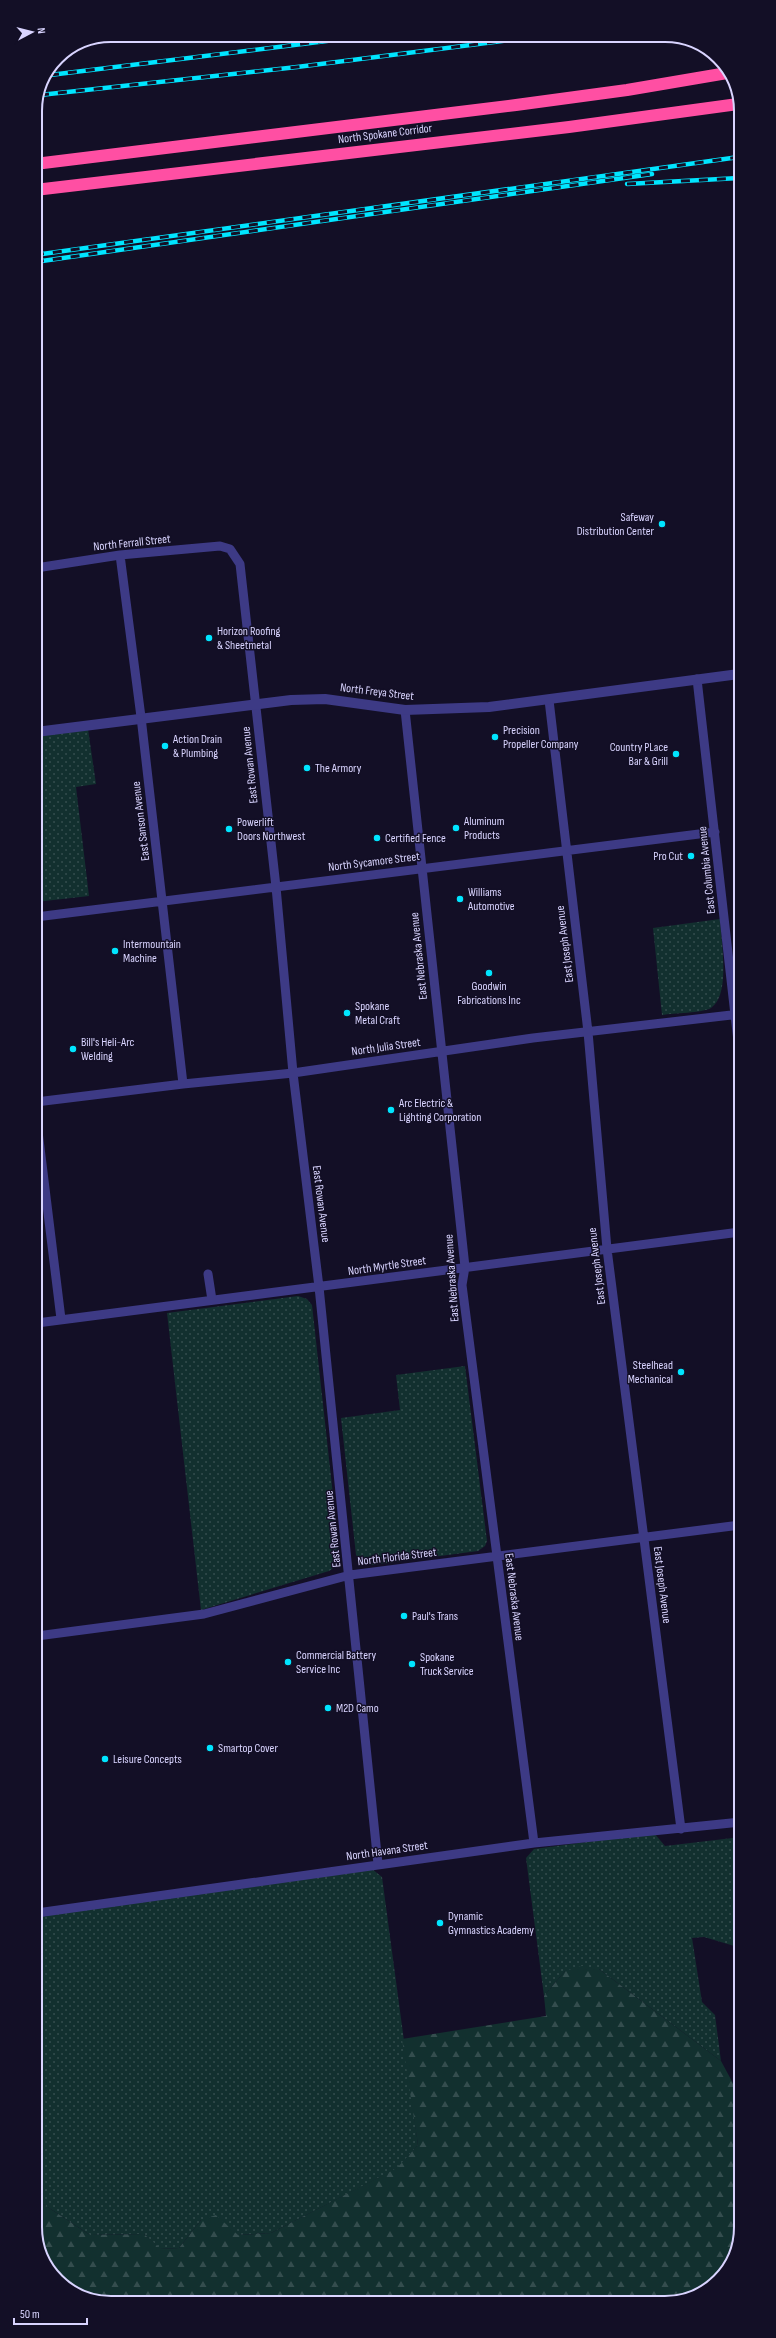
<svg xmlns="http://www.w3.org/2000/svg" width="776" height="2338" font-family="'Sofia Sans Condensed',sans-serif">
	<defs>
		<pattern id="grass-dots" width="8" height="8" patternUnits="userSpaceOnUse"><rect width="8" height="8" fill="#12302f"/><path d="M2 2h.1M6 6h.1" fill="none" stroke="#344d4e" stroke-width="1.8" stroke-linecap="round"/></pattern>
		<pattern id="forest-firs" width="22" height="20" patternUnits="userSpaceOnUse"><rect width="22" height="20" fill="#12302f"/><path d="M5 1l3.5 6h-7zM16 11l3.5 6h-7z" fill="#344d4e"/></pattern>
	</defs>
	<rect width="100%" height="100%" fill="#130f26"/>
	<path fill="url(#grass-dots)" d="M88 729 96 784 76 787 89 896 36 902V736Z
		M720 919C721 941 731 995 711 1008 702 1013 674 1013 662 1015L653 928Z
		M298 1296 307 1299 312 1305 340 1558 338 1565 329 1571 201 1610 167 1313Z
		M465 1366 487 1541 485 1546 478 1551 372 1565 361 1562 356 1555 341 1418 400 1410 396 1375Z
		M740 1530V1584L734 1531Z
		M654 1833 665 1846 741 1837V1948L704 1937 692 1938 702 2002 715 2015 721 2061 599 1969 565 1971 544 1996 526 1858 534 1849Z
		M372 1869 382 1877 418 2145 398 2168 271 2233 238 2235 201 2220 179 2248 160 2249 144 2234 90 2235 37 2200V1915Z"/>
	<path fill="url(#forest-firs)" d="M582 1966 599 1969 721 2061 741 2098V2227L725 2273 684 2300 106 2303 61 2284 38 2246 37 2200 90 2235 144 2234 161 2249 179 2248 201 2220 216 2215 238 2235 271 2233 397 2168 418 2145 402 2039 546 2016 544 1996 565 1971Z"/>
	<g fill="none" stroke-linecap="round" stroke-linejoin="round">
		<path stroke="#3d3a85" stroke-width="9" d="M120 555 141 717 183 1084
			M36 568 120 555 220 546 230 549 240 564 276 887 293 1073 319 1287 378 1864
			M697 679 740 1059
			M549 700 588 1032 607 1249 681 1829
			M405 710 465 1267 462 1285 534 1843
			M36 917 715 832
			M36 1102 183 1084 293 1073 533 1038 740 1014
			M36 1115 61 1319
			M208 1274 212 1300
			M37 1323 740 1232
			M37 1636 204 1614 350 1575 740 1525
			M37 1913 534 1843 741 1822"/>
		<path stroke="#3d3a85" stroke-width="10" d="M36 732 291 700 325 699 405 710 489 707 739 674"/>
		<path stroke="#ff4fa3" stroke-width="12" d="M35 164 516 105 627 90 727 73
			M35 190 569 127 738 104"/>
		<defs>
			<path id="rail" d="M50 75 375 35
				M40 95 297 67 550 35
				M627 184 739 178
				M35 255 739 157
				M35 262 652 174"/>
		</defs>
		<use href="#rail" stroke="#00e5ff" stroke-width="4.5"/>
		<use href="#rail" stroke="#130f26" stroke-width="3" stroke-dasharray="9" stroke-linecap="butt"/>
	</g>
	<g fill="#00e5ff" stroke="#130f26" stroke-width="1.5">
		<circle cx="662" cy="524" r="4"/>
		<circle cx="209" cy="638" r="4"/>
		<circle cx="495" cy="737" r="4"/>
		<circle cx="165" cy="746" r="4"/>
		<circle cx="676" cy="754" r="4"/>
		<circle cx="307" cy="768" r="4"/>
		<circle cx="456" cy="828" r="4"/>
		<circle cx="229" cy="829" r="4"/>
		<circle cx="377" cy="838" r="4"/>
		<circle cx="691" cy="856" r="4"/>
		<circle cx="460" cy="899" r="4"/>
		<circle cx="115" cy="951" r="4"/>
		<circle cx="489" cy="973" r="4"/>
		<circle cx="347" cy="1013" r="4"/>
		<circle cx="73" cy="1049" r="4"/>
		<circle cx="391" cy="1110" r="4"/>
		<circle cx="681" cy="1372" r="4"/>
		<circle cx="404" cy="1616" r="4"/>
		<circle cx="288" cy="1662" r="4"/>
		<circle cx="412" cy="1664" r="4"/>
		<circle cx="328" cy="1708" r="4"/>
		<circle cx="210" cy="1748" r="4"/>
		<circle cx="105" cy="1759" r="4"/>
		<circle cx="440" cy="1923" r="4"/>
	</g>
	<g text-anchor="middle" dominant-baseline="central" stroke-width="3" stroke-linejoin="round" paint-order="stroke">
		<g font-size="12" fill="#d9d4ff" stroke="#130f26">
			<text transform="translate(385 134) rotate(-7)">North Spokane Corridor</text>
			<text transform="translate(132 543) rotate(-6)">North Ferrall Street</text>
			<text transform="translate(377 692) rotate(7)">North Freya Street</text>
			<text transform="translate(250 765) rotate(-96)">East Rowan Avenue</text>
			<text transform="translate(141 821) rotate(-97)">East Sanson Avenue</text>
			<text transform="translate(374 862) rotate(-7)">North Sycamore Street</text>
			<text transform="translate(707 870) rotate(-96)">East Columbia Avenue</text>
			<text transform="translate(565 944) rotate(-97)">East Joseph Avenue</text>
			<text transform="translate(419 956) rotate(-96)">East Nebraska Avenue</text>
			<text transform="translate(386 1047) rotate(-8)">North Julia Street</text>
			<text transform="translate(321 1204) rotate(83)">East Rowan Avenue</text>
			<text transform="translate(387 1266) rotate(-8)">North Myrtle Street</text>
			<text transform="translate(597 1266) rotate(-97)">East Joseph Avenue</text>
			<text transform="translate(452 1278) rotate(-94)">East Nebraska Avenue</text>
			<text transform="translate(333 1529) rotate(-96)">East Rowan Avenue</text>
			<text transform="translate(397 1557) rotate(-7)">North Florida Street</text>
			<text transform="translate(662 1585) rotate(83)">East Joseph Avenue</text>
			<text transform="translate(514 1597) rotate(83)">East Nebraska Avenue</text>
			<text transform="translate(387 1851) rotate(-8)">North Havana Street</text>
		</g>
		<g font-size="12" fill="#d9d4ff" stroke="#130f26" text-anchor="start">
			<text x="654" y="517" text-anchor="end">Safeway<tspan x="654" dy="14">Distribution Center</tspan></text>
			<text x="217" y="631">Horizon Roofing<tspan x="217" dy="14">&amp; Sheetmetal</tspan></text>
			<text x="503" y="730">Precision<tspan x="503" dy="14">Propeller Company</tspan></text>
			<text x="173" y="739">Action Drain<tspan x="173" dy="14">&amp; Plumbing</tspan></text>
			<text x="668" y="747" text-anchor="end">Country PLace<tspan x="668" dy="14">Bar &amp; Grill</tspan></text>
			<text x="315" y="768">The Armory</text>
			<text x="464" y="821">Aluminum<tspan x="464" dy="14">Products</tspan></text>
			<text x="237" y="822">Powerlift<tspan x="237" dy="14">Doors Northwest</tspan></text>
			<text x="385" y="838">Certified Fence</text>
			<text x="683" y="856" text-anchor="end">Pro Cut</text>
			<text x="468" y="892">Williams<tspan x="468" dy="14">Automotive</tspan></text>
			<text x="123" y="944">Intermountain<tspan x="123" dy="14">Machine</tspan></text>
			<text x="489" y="986" text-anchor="middle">Goodwin<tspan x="489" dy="14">Fabrications Inc</tspan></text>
			<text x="355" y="1006">Spokane<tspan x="355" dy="14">Metal Craft</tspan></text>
			<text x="81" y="1042">Bill's Heli-Arc<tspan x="81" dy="14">Welding</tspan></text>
			<text x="399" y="1103">Arc Electric &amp;<tspan x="399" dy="14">Lighting Corporation</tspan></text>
			<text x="673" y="1365" text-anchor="end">Steelhead<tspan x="673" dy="14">Mechanical</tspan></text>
			<text x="412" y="1616">Paul's Trans</text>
			<text x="296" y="1655">Commercial Battery<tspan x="296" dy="14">Service Inc</tspan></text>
			<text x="420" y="1657">Spokane<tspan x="420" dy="14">Truck Service</tspan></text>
			<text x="336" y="1708">M2D Camo</text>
			<text x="218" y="1748">Smartop Cover</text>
			<text x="113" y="1759">Leisure Concepts</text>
			<text x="448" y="1916">Dynamic<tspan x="448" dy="14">Gymnastics Academy</tspan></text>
		</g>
	</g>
	<path d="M0 0H776V2338H0ZM111 42H665A69 69 0 0 1 734 111V2227A69 69 0 0 1 665 2296H111A69 69 0 0 1 42 2227V111A69 69 0 0 1 111 42Z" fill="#130f26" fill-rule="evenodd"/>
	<path fill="none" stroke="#d9d4ff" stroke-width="2" d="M111 42H665A69 69 0 0 1 734 111V2227A69 69 0 0 1 665 2296H111A69 69 0 0 1 42 2227V111A69 69 0 0 1 111 42Z"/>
	<g transform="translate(32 32) rotate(83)" stroke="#130f26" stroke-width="3" paint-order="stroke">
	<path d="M0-3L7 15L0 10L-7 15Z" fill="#d9d4ff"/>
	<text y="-6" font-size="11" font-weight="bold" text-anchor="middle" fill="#d9d4ff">N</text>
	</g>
	<path d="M14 2318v6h73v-6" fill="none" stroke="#d9d4ff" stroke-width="2"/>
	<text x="20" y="2318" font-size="12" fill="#d9d4ff" stroke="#130f26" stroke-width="3" paint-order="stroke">50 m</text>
</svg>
